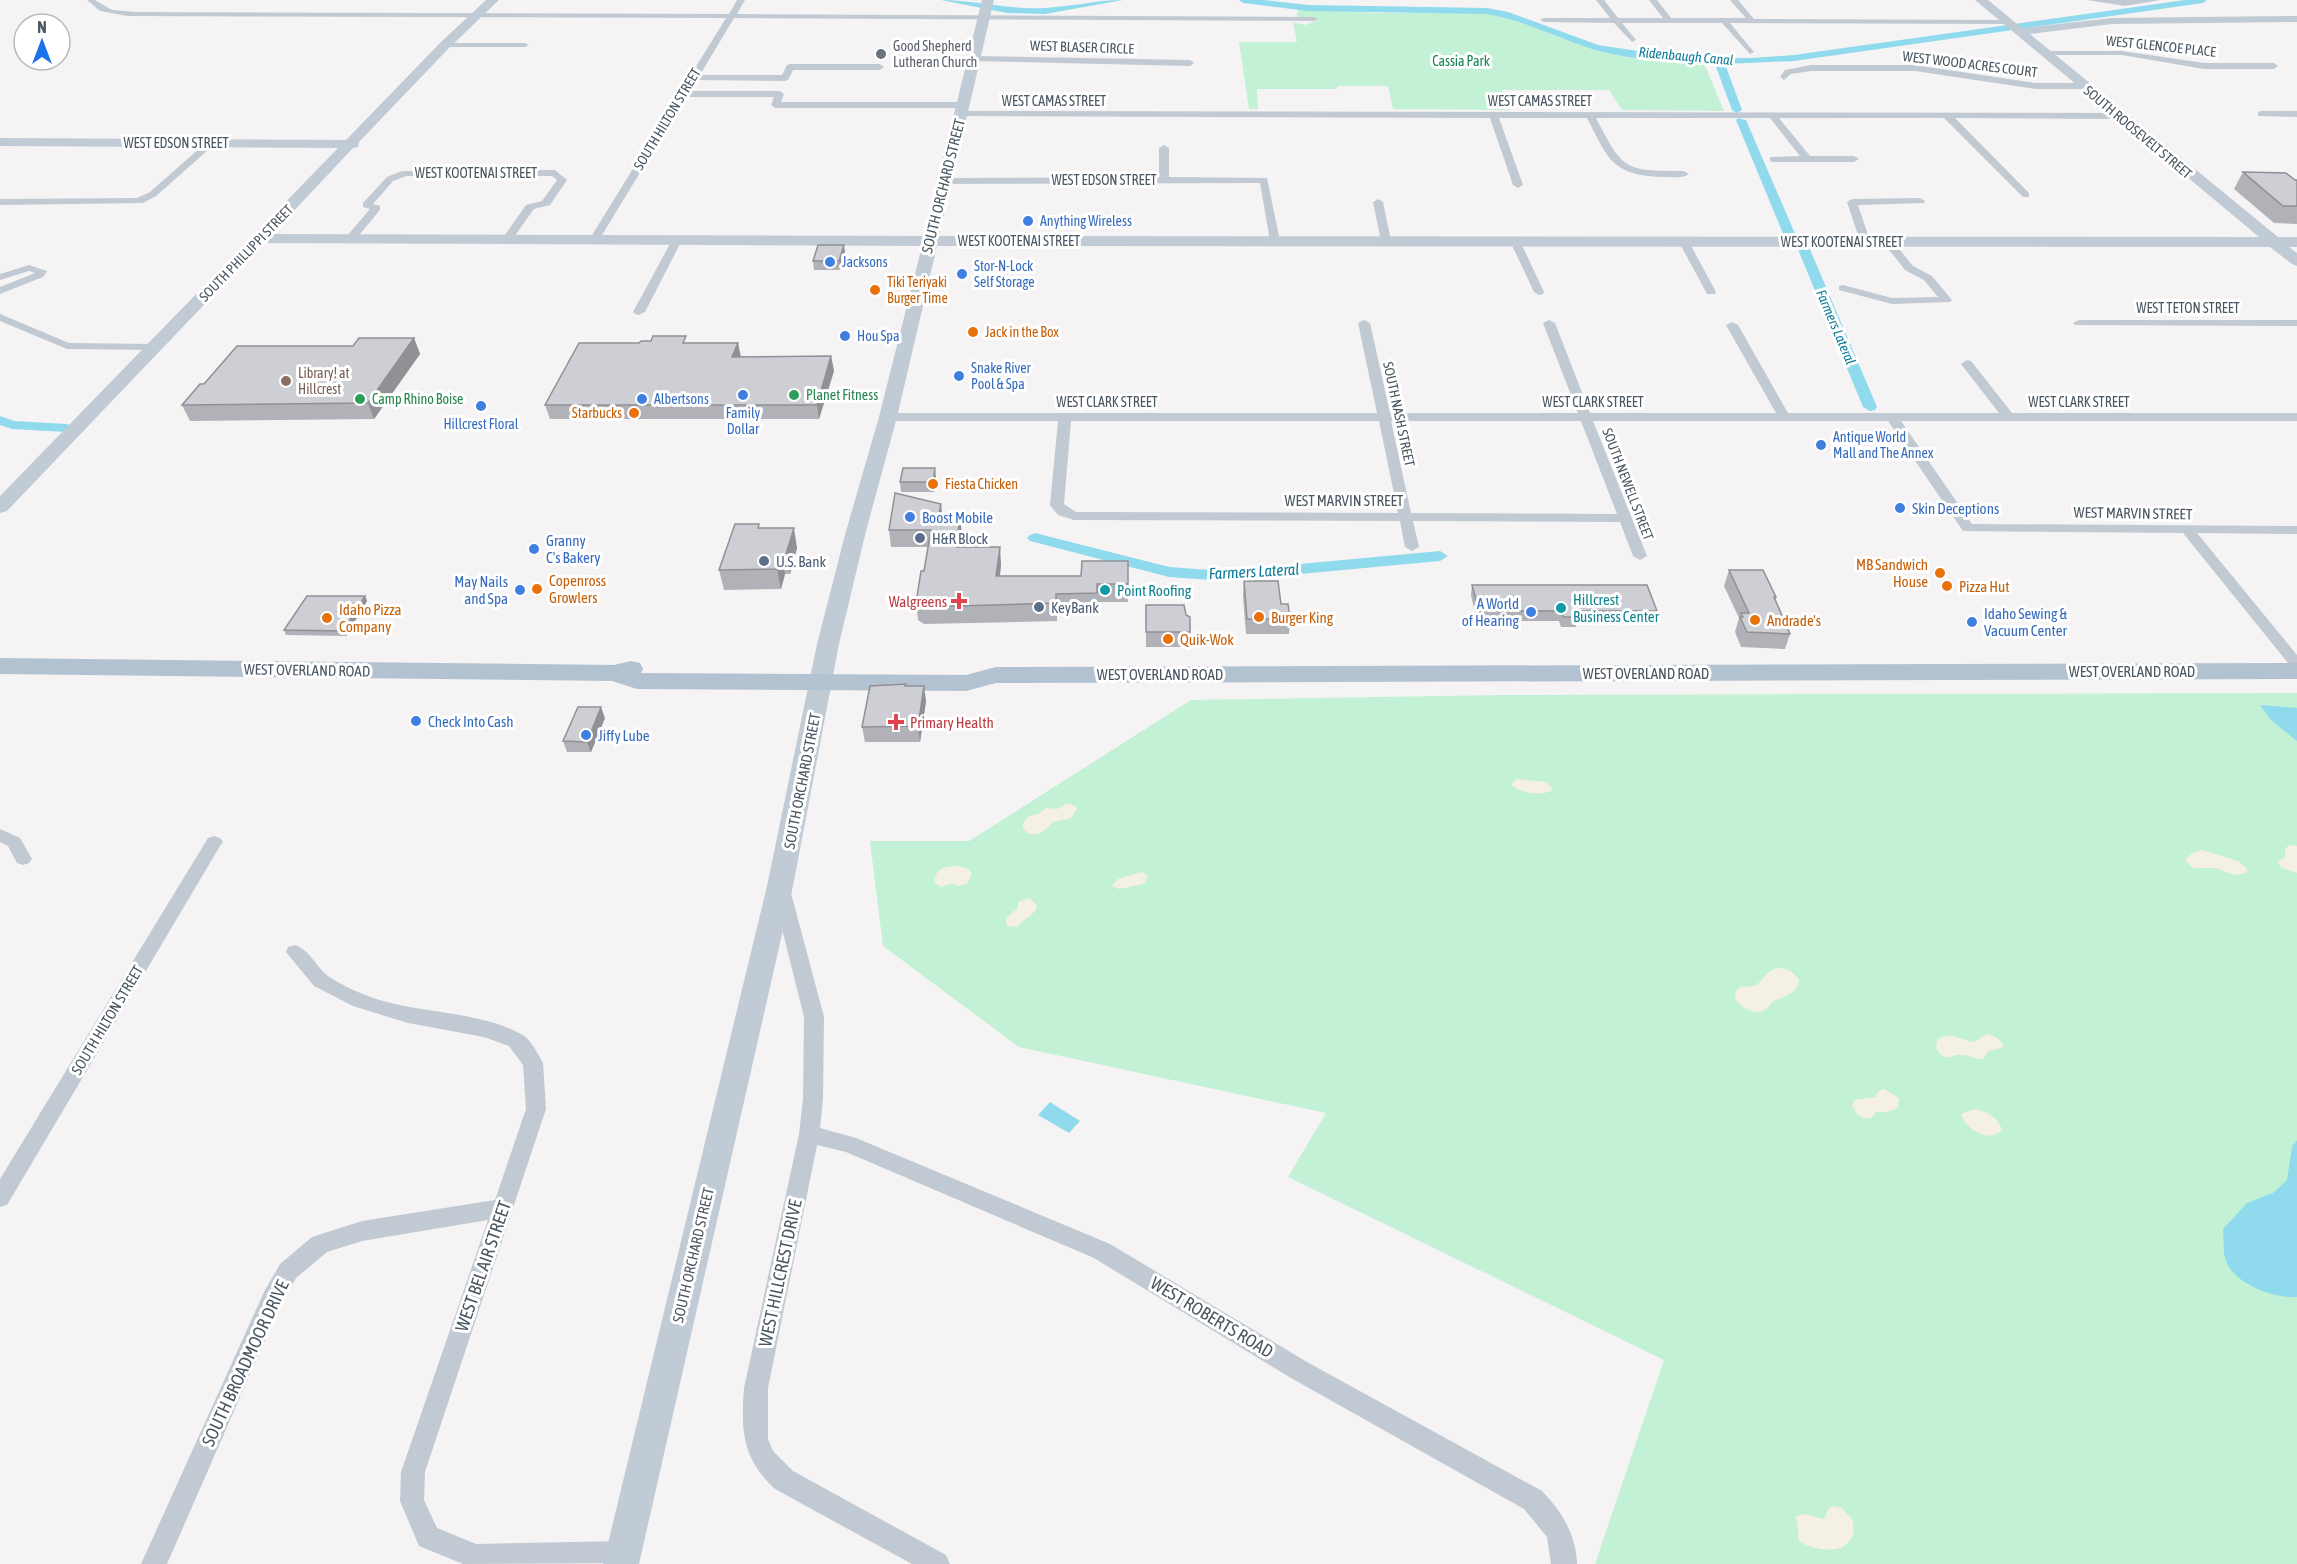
<svg xmlns="http://www.w3.org/2000/svg" width="2297" height="1564" font-family="'Asap Condensed',sans-serif">
	<rect width="100%" height="100%" fill="#f5f3f3"/>
	<path fill="#c3f1d5" d="M1298 8 1375 13H1489L1537 28 1561 38 1619 55 1703 61 1724 111 1622 110 1609 90H1501L1509 110 1393 109 1388 86H1337V89H1257L1258 109H1249L1239 42H1297L1293 22 1305 25 1316 21 1297 17Z
		M2297 693V1564H1595L1664 1360 1288 1177 1326 1113 1019 1047 883 946 870 841H969L1191 700 1502 695Z"/>
	<path fill="#f5f0e5" d="M1517 779 1546 782 1552 788 1551 791C1541 796 1517 793 1511 784Z
		M1066 804H1071L1077 808 1071 818 1053 822C1045 830 1043 835 1029 834L1023 829V823L1029 816 1039 814 1046 808 1057 809Z
		M2289 845 2297 846V873L2282 868 2277 862 2285 857V849Z
		M2202 850 2238 861 2248 870 2246 873 2234 875 2216 868H2194L2186 862V859L2194 852Z
		M957 866 967 868 972 874 967 884 958 886 953 883 941 887 935 883C934 869 945 866 957 866Z
		M1142 872 1148 876 1144 884 1119 889 1112 886 1118 879Z
		M1030 898 1037 906C1034 917 1023 918 1017 927L1007 926C1003 916 1013 914 1018 908V902Z
		M1777 968C1787 968 1794 972 1799 980 1797 994 1785 996 1774 1001 1769 1004 1772 1004 1767 1008 1757 1017 1744 1009 1736 1001L1735 992 1740 987 1756 986 1770 971Z
		M1988 1034 1996 1037 2003 1044 2002 1048 1988 1051 1983 1059C1975 1060 1971 1055 1963 1055 1949 1053 1947 1065 1936 1048L1937 1040C1950 1030 1961 1041 1974 1042Z
		M1884 1089 1899 1098 1898 1108 1887 1112H1876L1871 1118 1866 1119 1858 1115 1852 1106 1855 1100 1875 1097 1880 1090Z
		M1974 1109C1988 1112 1996 1116 2002 1129 1991 1145 1965 1129 1961 1114Z
		M1833 1506 1842 1508 1852 1519C1861 1555 1821 1555 1799 1541L1796 1516 1805 1514 1824 1519 1829 1508Z"/>
	<path fill="#90daee" d="M2260 705 2297 708V741L2271 720Z
		M1050 1102 1080 1121 1069 1133 1038 1115Z
		M2297 1140V1297C2274 1299 2231 1283 2225 1258 2223 1249 2224 1238 2223 1229L2247 1203 2273 1193 2287 1180 2292 1147Z"/>
	<g fill="none" stroke-linecap="round" stroke-linejoin="round">
		<path fill="#90daee" fill-rule="evenodd" d="M941 0C975 0 1009 10 1044 8 1070 7 1096 0 1123 0L1045 14 1007 13Z
			M1239 0H1264L1308 5 1487 8 1508 12 1598 45 1638 51 1713 58H1752L1794 55 2185 0H2207L2203 3 1794 61 1725 64 1742 110 1737 113 1732 110 1715 64C1678 62 1628 60 1592 49 1557 38 1523 20 1487 14L1308 11 1243 3Z
			M1738 118 1746 120 1796 236 1794 238H1786L1784 236 1736 120Z
			M1803 244 1809 247 1877 407 1875 410 1870 411 1863 407 1797 247Z
			M0 416 14 421 67 424 74 428 67 432 12 429 0 425Z
			M1035 533 1169 567 1224 571 1440 551 1448 556 1440 561 1224 581 1169 577 1030 541 1027 538 1030 535Z"/>
		<path fill="#c1cad2" fill-rule="evenodd" d="M87 0H95L112 10 136 12 729 14 737 0H745L737 14 1314 17 1318 19 1314 21 734 18 700 75H782L787 65 790 64H880L884 67 880 70H793L788 80 785 81 697 80 689 91H780L784 94 781 102H963L967 105 963 108H775L771 105 774 97H686L599 240 594 243 589 240 726 18 128 16 100 11Z
			M1596 0H1604L1618 18H1663L1649 0H1657L1671 18H1746L1730 0H1738L1754 19 2007 20 2011 22 2007 24 1730 23 1754 52 1750 54 1722 23H1622L1636 40 1632 42 1614 23 1544 22 1540 20 1544 18H1610Z
			M2087 0H2161L2125 6Z
			M445 43H525L529 45 525 47H442L441 45Z
			M2044 51H2122L2204 63H2274L2278 66 2274 69H2204L2122 55H2041L2040 53Z
			M974 56 1190 60 1194 63 1190 66 971 61V57Z
			M1811 65H1915L2035 83H2083L2087 86 2083 89H2035L1915 71H1811L1791 74 1784 80 1780 77 1785 70Z
			M961 111 2119 113 2124 116 2119 119 1955 118 2029 193V197H2023L1944 118H1779L1810 156H1854L1859 159 1854 162H1773L1770 161V157L1800 156 1770 118H1596C1623 170 1624 171 1684 171L1689 174C1682 179 1670 177 1662 177 1611 175 1608 158 1587 118H1499L1523 185 1518 188 1513 185 1490 118 958 116V112Z
			M2261 111H2297V117L2258 116V112Z
			M208 141 216 143 156 196 143 203 0 205V199L137 198 150 192Z
			M1164 145 1169 148V177L1267 178 1280 241 1279 243 1270 241 1260 183 944 184 939 181 944 178 1159 177V148Z
			M402 171 555 170 567 180 550 205 534 209 511 241 507 242 502 239 526 205 542 201 557 180 552 176H406L393 181 373 204 380 206V210L355 240H347V236L370 209 363 207V203L387 177Z
			M1920 198 1925 201 1924 203 1858 205 1868 235 1873 242 1868 245 1864 244 1858 235 1847 202 1852 199Z
			M1378 199 1383 202 1391 241 1386 244 1381 241 1373 202Z
			M677 237 682 240 645 312 639 315 635 314 633 312 672 240Z
			M1515 238 1520 241 1544 292 1543 294 1539 295 1534 292 1510 241Z
			M1684 239 1689 242 1716 292 1715 294H1707L1706 292 1679 242Z
			M1888 239 1892 240 1913 266 1932 276 1952 300 1950 302 1892 304 1839 290V286L1843 285 1892 298 1938 297 1924 280 1905 270 1883 242Z
			M29 265 47 271 43 277 0 294V287L35 273 29 271 0 280V274Z
			M0 314 69 343 155 344 161 347 155 350 67 349 0 321Z
			M1364 320 1370 323 1390 413H1578L1543 323 1549 320 1555 323 1590 413H1776L1726 325 1732 322 1738 325 1788 413H1999L1961 364 1967 360 1971 361 2012 413H2297V421H1901L1972 524 2297 526V534L2197 533 2297 655V670L2292 668 2183 533 1963 531 1888 421H1593L1647 556 1640 560 1633 556 1620 522 1413 521 1419 547 1412 551 1405 547 1400 521 1074 520 1058 515 1050 505 1058 421H888L882 417 888 413H1377L1358 323ZM1071 421H1379L1398 513 1076 512 1064 504ZM1391 421H1581L1617 514 1411 513Z
			M2079 320H2297V326L2075 325 2073 323Z
			M0 829 20 838 32 859 29 863 23 865 17 863 8 846 0 842Z
			M214 836 220 838 223 842 220 846 7 1205 0 1207V1179L208 838Z
			M782 886 788 888 791 893 824 1017 823 1099 820 1128 856 1138 1110 1244 1307 1362 1542 1491C1562 1512 1576 1534 1577 1564H1551L1547 1537 1524 1509 1291 1378 1094 1258 846 1152 817 1145 768 1388V1439L773 1451 793 1471 946 1555 950 1564H912L775 1489C742 1458 741 1431 744 1388L799 1134 803 1099 804 1017 773 893 776 888Z
			M295 945C310 950 316 967 328 976 338 983 353 990 365 995 413 1014 478 1010 521 1034 530 1038 538 1054 543 1063L546 1109 425 1472 424 1500 437 1528 476 1544 623 1541 632 1545 636 1554 632 1563 463 1564 419 1546 400 1501 401 1472 488 1220 362 1241 327 1252 296 1278 280 1306 167 1564H141L264 1292 280 1264 312 1237 362 1221 495 1200 526 1109 523 1065 509 1046 484 1037 408 1023 353 1006 314 986 286 952 288 947Z"/>
		<path fill="#c1cbd6" fill-rule="evenodd" d="M486 0H499L449 48 359 142 358 147 353 148 272 234 924 236 982 0H994L939 236 2259 237 1975 0H1988L2022 28 2112 18 2297 16V22L2112 24 2030 34 2278 237H2297V247H2289L2297 253V266L2292 264 2270 247 937 246 897 417 866 531 839 644 793 886 639 1564H603L767 886 817 644 846 531 879 417 922 246 263 243 7 511 0 513V496L338 148 0 146V138L346 140 441 42Z"/>
		<path fill="#b3c2d1" fill-rule="evenodd" d="M0 658 614 665 631 661 640 663 643 669 641 673 966 675 996 667 2297 663V679L996 683 966 691 637 689 612 681 0 674Z"/>
	</g>
	<path fill="#b0b2b7" d="M2243 172 2297 180V224L2274 223 2234 189Z
		M844 245 845 254 840 270H814L813 261Z
		M414 338 420 354 374 419 190 421 182 405 204 384 353 346Z
		M687 343 741 357 831 356 834 371 819 419H550L545 405Z
		M936 478 934 492H901L900 482Z
		M960 517 962 535 960 547 1001 564 1000 576H1081L1128 561V602H1098L1097 611 1057 612V621L924 624 918 620 916 603 924 571 928 547H891L889 530 942 518Z
		M760 528 797 548 790 574H785L781 589 724 590 719 570Z
		M1729 570 1776 597 1775 600 1790 634 1785 649 1741 647 1735 632 1739 618 1724 586Z
		M1244 581 1281 604 1290 619 1289 634H1246L1243 596Z
		M1472 585 1657 611 1654 621H1577L1576 627H1561L1559 621H1477L1471 595Z
		M365 596 367 601 346 636 286 635 284 630Z
		M1146 605 1190 632V647H1146Z
		M906 686 926 701 920 742H865L862 727Z
		M605 718 591 752H567L563 741Z"/>
	<path fill="#909195" d="M844 245 845 254 840 270 839 261Z
		M414 338 420 354 374 419 368 403Z
		M738 343 741 357H732Z
		M831 356 834 371 819 419 817 405Z
		M935 468 936 478 934 492 933 482Z
		M941 504 943 521 938 518Z
		M960 517 962 535 958 564 956 547Z
		M794 528 797 548 790 574 786 554Z
		M1000 547 1001 564 998 594 996 576Z
		M781 554 785 574 781 589 777 569Z
		M365 596 367 601 346 636 343 631Z
		M924 686 926 701 920 742 918 726Z
		M601 707 605 718 591 752 587 742Z"/>
	<path fill="#cdcfd5" stroke="#909195" stroke-width="1.5" d="M2243 172 2286 173 2295 180H2297V206H2283Z
		M818 245H844L839 261H813Z
		M653 336H686L683 343H738L732 357 831 356 817 405H545L579 343H639L641 341H651Z
		M359 338H414L368 403 182 405 200 384H204L237 346H353Z
		M903 468H935L933 482H900Z
		M895 493 941 504 938 518 960 517 956 547H1000L996 576H1081L1082 561H1128V584H1097V593L1056 594V603L921 607 916 603 921 571H924L931 530H889Z
		M735 524H759L758 528H794L786 554H781L777 569 719 570Z
		M1729 570H1763L1776 597H1774L1790 634 1747 632 1740 617H1743L1741 613H1749Z
		M1244 581H1278L1281 604H1288L1290 619H1247Z
		M1472 585H1647L1657 611H1576L1578 617H1563L1562 611H1479Z
		M307 596H365L343 631 284 630Z
		M1146 605H1184L1186 615 1190 617V632H1146Z
		M906 684 905 686H924L918 726 862 727 870 686Z
		M578 707H601L587 742 563 741Z"/>
	<circle fill="#6b7280" stroke="#fff" stroke-width="2" cx="881" cy="54" r="6"/>
	<g fill="#3f7fe0" stroke="#fff" stroke-width="2">
		<circle cx="1028" cy="221" r="6"/>
		<circle cx="830" cy="262" r="6"/>
		<circle cx="962" cy="274" r="6"/>
		<circle cx="845" cy="336" r="6"/>
		<circle cx="959" cy="376" r="6"/>
		<circle cx="743" cy="395" r="6"/>
		<circle cx="642" cy="399" r="6"/>
		<circle cx="481" cy="406" r="6"/>
		<circle cx="1821" cy="445" r="6"/>
		<circle cx="1900" cy="508" r="6"/>
		<circle cx="910" cy="517" r="6"/>
		<circle cx="534" cy="549" r="6"/>
		<circle cx="520" cy="590" r="6"/>
		<circle cx="1531" cy="612" r="6"/>
		<circle cx="1972" cy="622" r="6"/>
		<circle cx="416" cy="721" r="6"/>
		<circle cx="586" cy="735" r="6"/>
	</g>
	<g fill="#e8710a" stroke="#fff" stroke-width="2">
		<circle cx="875" cy="290" r="6"/>
		<circle cx="973" cy="332" r="6"/>
		<circle cx="634" cy="413" r="6"/>
		<circle cx="933" cy="484" r="6"/>
		<circle cx="1940" cy="573" r="6"/>
		<circle cx="1947" cy="586" r="6"/>
		<circle cx="537" cy="589" r="6"/>
		<circle cx="1259" cy="617" r="6"/>
		<circle cx="327" cy="618" r="6"/>
		<circle cx="1755" cy="620" r="6"/>
		<circle cx="1168" cy="639" r="6"/>
	</g>
	<circle fill="#8d6e63" stroke="#fff" stroke-width="2" cx="286" cy="381" r="6"/>
	<g fill="#2e9e5b" stroke="#fff" stroke-width="2">
		<circle cx="794" cy="395" r="6"/>
		<circle cx="360" cy="399" r="6"/>
	</g>
	<g fill="#5c6f8a" stroke="#fff" stroke-width="2">
		<circle cx="920" cy="538" r="6"/>
		<circle cx="764" cy="561" r="6"/>
		<circle cx="1039" cy="607" r="6"/>
	</g>
	<g fill="#0f9aa8" stroke="#fff" stroke-width="2">
		<circle cx="1105" cy="590" r="6"/>
		<circle cx="1561" cy="608" r="6"/>
	</g>
	<g fill="#e0444e" stroke="#fff" stroke-width="2">
		<path d="M956 592h6v6h6v6h-6v6h-6v-6h-6v-6h6z"/>
		<path d="M893 713h6v6h6v6h-6v6h-6v-6h-6v-6h6z"/>
	</g>
	<g text-anchor="middle" dominant-baseline="central" stroke-width="6" stroke-linejoin="round" paint-order="stroke">
		<g font-size="14" fill="#5b616d" stroke="#fff" text-anchor="start">
			<text x="893" y="46">Good Shepherd<tspan x="893" dy="16">Lutheran Church</tspan></text>
		</g>
		<g font-size="14" fill="#4a5661" stroke="#fff">
			<text transform="translate(2161 46) rotate(6)">WEST GLENCOE PLACE</text>
			<text transform="translate(1082 47) rotate(2)">WEST BLASER CIRCLE</text>
			<text transform="translate(1970 64) rotate(7)">WEST WOOD ACRES COURT</text>
			<text x="1054" y="101">WEST CAMAS STREET</text>
			<text x="1540" y="101">WEST CAMAS STREET</text>
			<text transform="translate(667 119) rotate(-59)">SOUTH HILTON STREET</text>
			<text transform="translate(2138 132) rotate(40)">SOUTH ROOSEVELT STREET</text>
			<text x="176" y="143">WEST EDSON STREET</text>
			<text x="476" y="173">WEST KOOTENAI STREET</text>
			<text x="1104" y="180">WEST EDSON STREET</text>
			<text x="1019" y="241">WEST KOOTENAI STREET</text>
			<text x="1842" y="242">WEST KOOTENAI STREET</text>
			<text transform="translate(246 253) rotate(-46)">SOUTH PHILLIPPI STREET</text>
			<text x="2188" y="308">WEST TETON STREET</text>
			<text x="1107" y="402">WEST CLARK STREET</text>
			<text x="1593" y="402">WEST CLARK STREET</text>
			<text x="2079" y="402">WEST CLARK STREET</text>
			<text transform="translate(1399 414) rotate(78)">SOUTH NASH STREET</text>
			<text transform="translate(1628 484) rotate(69)">SOUTH NEWELL STREET</text>
		</g>
		<g font-size="14" font-style="italic" fill="#0c7c9b" stroke="#fff">
			<text transform="translate(1686 56) rotate(5)">Ridenbaugh Canal</text>
			<text transform="translate(1836 327) rotate(67)">Farmers Lateral</text>
		</g>
		<g font-size="14" fill="#17864f" stroke="#fff">
			<text x="1461" y="61">Cassia Park</text>
		</g>
		<g font-size="14" fill="#366cbe" stroke="#fff" text-anchor="start">
			<text x="1040" y="221">Anything Wireless</text>
			<text x="842" y="262">Jacksons</text>
			<text x="974" y="266">Stor-N-Lock<tspan x="974" dy="16">Self Storage</tspan></text>
			<text x="857" y="336">Hou Spa</text>
			<text x="971" y="368">Snake River<tspan x="971" dy="16">Pool &amp; Spa</tspan></text>
			<text x="654" y="399">Albertsons</text>
			<text x="743" y="413" text-anchor="middle">Family<tspan x="743" dy="16">Dollar</tspan></text>
			<text x="481" y="424" text-anchor="middle">Hillcrest Floral</text>
			<text x="1833" y="437">Antique World<tspan x="1833" dy="16">Mall and The Annex</tspan></text>
		</g>
		<g font-size="14" fill="#c56008" stroke="#fff" text-anchor="start">
			<text x="887" y="282">Tiki Teriyaki<tspan x="887" dy="16">Burger Time</tspan></text>
			<text x="985" y="332">Jack in the Box</text>
			<text x="622" y="413" text-anchor="end">Starbucks</text>
			<text x="945" y="484">Fiesta Chicken</text>
		</g>
		<g font-size="14" fill="#785e54" stroke="#fff" text-anchor="start">
			<text x="298" y="373">Library! at<tspan x="298" dy="16">Hillcrest</tspan></text>
		</g>
		<g font-size="14" fill="#27864d" stroke="#fff" text-anchor="start">
			<text x="806" y="395">Planet Fitness</text>
			<text x="372" y="399">Camp Rhino Boise</text>
		</g>
		<g font-size="15" fill="#4a5661" stroke="#fff">
			<text transform="translate(943 186) rotate(-76)">SOUTH ORCHARD STREET</text>
			<text x="1344" y="500">WEST MARVIN STREET</text>
			<text transform="translate(2133 513) rotate(1)">WEST MARVIN STREET</text>
			<text transform="translate(307 670) rotate(1)">WEST OVERLAND ROAD</text>
			<text x="2132" y="671">WEST OVERLAND ROAD</text>
			<text x="1646" y="673">WEST OVERLAND ROAD</text>
			<text x="1160" y="674">WEST OVERLAND ROAD</text>
			<text transform="translate(802 781) rotate(-79)">SOUTH ORCHARD STREET</text>
			<text transform="translate(107 1020) rotate(-59)">SOUTH HILTON STREET</text>
			<text transform="translate(693 1255) rotate(-77)">SOUTH ORCHARD STREET</text>
		</g>
		<g font-size="15" fill="#366cbe" stroke="#fff" text-anchor="start">
			<text x="1912" y="508">Skin Deceptions</text>
			<text x="922" y="517">Boost Mobile</text>
			<text x="546" y="540">Granny<tspan x="546" dy="17">C's Bakery</tspan></text>
			<text x="508" y="581" text-anchor="end">May Nails<tspan x="508" dy="17">and Spa</tspan></text>
			<text x="1519" y="603" text-anchor="end">A World<tspan x="1519" dy="17">of Hearing</tspan></text>
			<text x="1984" y="613">Idaho Sewing &amp;<tspan x="1984" dy="17">Vacuum Center</tspan></text>
			<text x="428" y="721">Check Into Cash</text>
			<text x="598" y="735">Jiffy Lube</text>
		</g>
		<g font-size="15" fill="#4e5e75" stroke="#fff" text-anchor="start">
			<text x="932" y="538">H&amp;R Block</text>
			<text x="776" y="561">U.S. Bank</text>
			<text x="1051" y="607">KeyBank</text>
		</g>
		<g font-size="15" fill="#c56008" stroke="#fff" text-anchor="start">
			<text x="1928" y="564" text-anchor="end">MB Sandwich<tspan x="1928" dy="17">House</tspan></text>
			<text x="549" y="580">Copenross<tspan x="549" dy="17">Growlers</tspan></text>
			<text x="1959" y="586">Pizza Hut</text>
			<text x="339" y="609">Idaho Pizza<tspan x="339" dy="17">Company</tspan></text>
			<text x="1271" y="617">Burger King</text>
			<text x="1767" y="620">Andrade's</text>
			<text x="1180" y="639">Quik-Wok</text>
		</g>
		<g font-size="15" fill="#0d838f" stroke="#fff" text-anchor="start">
			<text x="1117" y="590">Point Roofing</text>
			<text x="1573" y="599">Hillcrest<tspan x="1573" dy="17">Business Center</tspan></text>
		</g>
		<g font-size="15" fill="#be3a42" stroke="#fff" text-anchor="end">
			<text x="947" y="601">Walgreens</text>
			<text x="910" y="722" text-anchor="start">Primary Health</text>
		</g>
		<g font-size="16" font-style="italic" fill="#0c7c9b" stroke="#fff">
			<text transform="translate(1254 571) rotate(-3)">Farmers Lateral</text>
		</g>
		<g font-size="18" fill="#4a5661" stroke="#fff">
			<text transform="translate(483 1266) rotate(-71)">WEST BEL AIR STREET</text>
			<text transform="translate(780 1273) rotate(-78)">WEST HILLCREST DRIVE</text>
			<text transform="translate(1212 1317) rotate(31)">WEST ROBERTS ROAD</text>
			<text transform="translate(245 1363) rotate(-65)">SOUTH BROADMOOR DRIVE</text>
		</g>
	</g>
	<g transform="translate(42 42)"><circle r="28" fill="#ffffff" stroke="#b7bbc0" stroke-width="1.5"/>
	<path d="M0-4.5L10 22L0 15L-10 22Z" fill="#1a73e8"/>
	<text y="-9" font-size="16" font-weight="bold" text-anchor="middle" fill="#4a5661">N</text>
	</g>
</svg>
